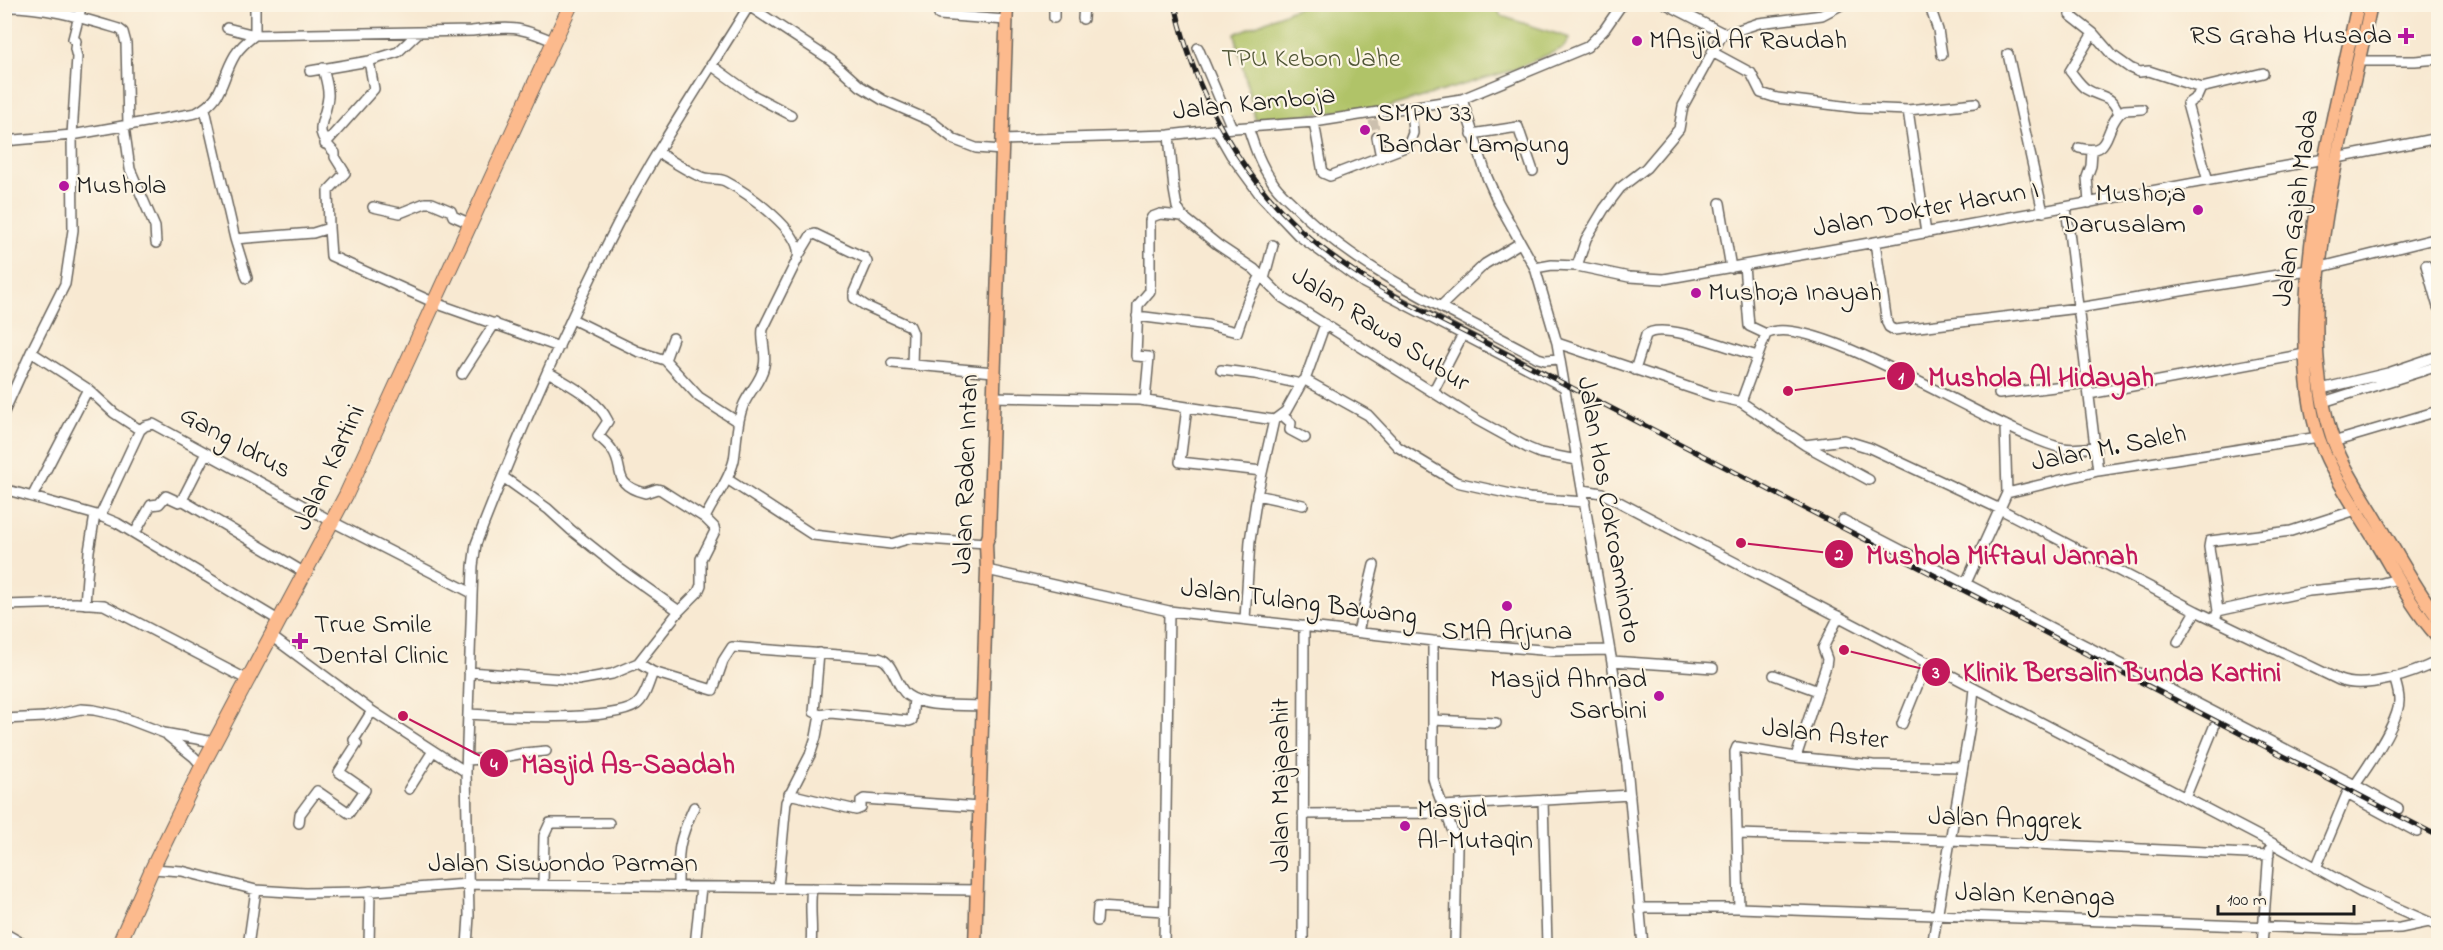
<svg xmlns="http://www.w3.org/2000/svg" width="2443" height="950" font-family="'Indie Flower',sans-serif">
	<rect width="100%" height="100%" fill="#fcf5e5"/>
	<filter id="ink" filterUnits="userSpaceOnUse"><feTurbulence type="fractalNoise" baseFrequency=".0167" numOctaves="2"/><feDisplacementMap in="SourceGraphic" scale="12" xChannelSelector="R" yChannelSelector="G"/><feConvolveMatrix kernelMatrix="1 2 1 2 8 2 1 2 1" color-interpolation-filters="sRGB"/></filter>
	<filter id="wash" filterUnits="userSpaceOnUse"><feTurbulence type="fractalNoise" baseFrequency=".008" numOctaves="4" result="noise"/><feDisplacementMap in="SourceGraphic" scale="24" xChannelSelector="R" yChannelSelector="G"/><feGaussianBlur stdDeviation="1.35" result="paint"/><feColorMatrix in="noise" values="0 0 0 0 0 0 0 0 0 0 0 0 0 0 0 0 0 1.4 0 .05"/><feComposite in="paint" operator="in"/></filter>
	<g filter="url(#wash)">
		<rect width="100%" height="100%" fill="#f8e9d2"/>
		<path fill="#b0c367" stroke="#667042" stroke-width="1.5" d="M1495 4 1501 16 1570 38 1563 48 1513 70 1385 108 1255 119 1235 34 1303 5Z"/>
	</g>
	<g filter="url(#ink)">
		<g fill="none" stroke-linecap="round" stroke-linejoin="round">
			<path stroke="#ccc0ae" stroke-width="9" stroke-dasharray="9 4.5" stroke-linecap="butt" d="M1373 120 1377 137"/>
			<defs>
				<path id="minor" d="M939 4V15L1006 20
					M1666 4 1723 33 1732 32 1759 23 1822 15 1843 4
					M1929 4 1938 30 1942 55
					M2078 4 2070 15 2093 33 2070 71C2075 77 2080 85 2086 89 2102 99 2111 93 2119 114 2103 132 2112 156 2079 148
					M749 6 831 60 860 86 883 100 931 121 955 140 976 148 1002 150
					M4 7C44 6 82 18 119 29L123 32 126 43 128 125
					M1054 18V4
					M1083 19 1084 4
					M227 28 255 35V4
					M2093 33 2113 56 2130 68 2139 72 2149 71 2201 88
					M1198 48 1232 128
					M1712 52 1751 73 1761 93 1777 98 1859 108 1908 110 1975 103
					M2008 54 2043 212
					M2359 61H2415L2438 59
					M711 65 751 94 791 115
					M310 71 369 61 398 52 419 32
					M1462 99 1487 177 1498 202 1535 268 1557 343 1617 692 1627 765 1643 946
					M205 109 235 239 247 278
					M1908 110 1926 233
					M2119 114 2124 110 2142 109
					M1314 122 1323 173 1330 176 1408 146 1413 133 1411 108
					M124 126 130 169 155 227 156 243
					M1248 127C1254 146 1260 164 1272 181 1277 190 1286 197 1294 205 1361 274 1454 312 1538 358L1545 360 1559 359
					M1216 129 1231 155 1261 196 1298 235 1364 283 1564 387
					M1472 134 1518 127 1533 171
					M1169 135 1174 190 1177 207 1182 216 1218 245 1254 269 1283 298 1477 420 1528 448 1540 453 1577 460
					M1377 137 1381 157
					M1002 140 1169 135 1221 129 1314 122 1462 99 1587 47 1604 30 1622 4
					M4 141 72 135 196 113C225 98 220 80 235 55 240 47 247 41 255 35L472 31C510 26 519 26 555 42
					M325 144 374 89 369 61
					M2337 158 2438 138
					M2208 181 2187 104 2197 97 2201 88 2263 73
					M1720 203 1731 268
					M2089 203 2087 177 2091 166 2092 151
					M373 207 400 213 425 203H432L451 211 453 216 469 223
					M2066 207 2098 471
					M329 228 331 256 435 303 559 347
					M235 239 313 233 329 228 328 191 345 173 335 157V153C310 128 325 125 328 97 329 88 325 77 323 68
					M1875 242 1887 323 1889 327 1894 330 2078 308 2308 270
					M799 255 811 235 815 234 865 258 867 262 854 292V298L866 306 910 326 913 333 912 365
					M1744 265 1749 326 1766 334
					M2426 265 2438 307
					M1577 266 1586 239 1604 209 1620 188 1646 168 1679 129 1683 106 1723 33
					M2321 267 2438 238
					M1535 268 1552 265 1577 266 1629 277 1664 279 1875 242 2324 159
					M1264 279 1273 245
					M1440 307 1485 264 1520 243
					M1137 316 1208 325 1237 332 1248 300 1261 275
					M572 319 637 351 665 360
					M673 338 665 360 666 361 699 397 738 422
					M1557 343 1714 396 1741 402 1805 445 1844 440 1870 448 2000 509 2196 611 2339 680C2366 690 2413 674 2438 661
					M31 352 88 389 114 413 140 430 145 426 153 424 333 522 472 593
					M892 363 994 372
					M1221 370 1255 374 1301 384
					M1635 370 1646 335C1661 320 1735 350 1757 356
					M548 372C569 385 597 398 608 421L598 436C603 440 609 445 612 450 626 469 610 484 645 493L657 489 661 490 705 518
					M462 374 495 323
					M1305 380 1325 324
					M1301 384 1303 381H1307L1368 415 1398 447 1456 482 1529 498 1585 502
					M2321 389 2388 373 2438 356
					M1433 392 1460 340
					M1999 394 2087 383
					M2089 394 2305 354
					M993 397 1140 400 1274 420
					M1145 401 1149 357 1136 356 1138 305 1150 291V221L1152 217 1160 214 1182 216
					M1741 402 1766 334C1812 308 2002 436 2063 448 2073 450 2085 448 2095 447
					M2323 402 2438 366
					M1187 407 1180 462 1262 471
					M4 412 31 352 65 284 73 230 72 135 77 57 75 49 76 41 73 39 82 4
					M1282 415 1291 423 1290 430 1305 438
					M1274 420 1286 411 1301 384
					M2005 425 2007 493
					M2333 442 2438 411
					M1805 445 1869 480
					M503 477 548 509 571 530 620 569 679 611
					M727 479 813 535 891 544 911 538 986 543
					M4 489 100 516 117 523 280 621
					M1583 490 1602 493 2270 842 2360 892 2438 926
					M1257 495 1303 505
					M32 497 88 389
					M182 500 305 573
					M100 516 140 430
					M1843 520 2355 785C2367 768 2400 720 2399 700 2399 692 2396 684 2394 677
					M135 533 151 505 159 504 166 496 179 502 182 500 206 453
					M987 570 1169 611 1433 641 1554 651 1610 650
					M1966 583 2007 493 2098 471 2319 437
					M85 604 89 551 95 515
					M4 605 76 603 104 605 248 680
					M2218 611 2309 591 2378 584 2398 579
					M1245 619 1250 541 1257 495 1274 420
					M2215 620 2218 611 2209 547 2210 541 2291 531 2356 510
					M1358 632 1374 565
					M271 636 372 711 466 772
					M4 637V648
					M1433 641V778C1439 802 1453 823 1457 848L1455 946
					M2178 642 2196 611
					M819 653 814 712 820 715
					M1612 661 1713 668
					M638 663 653 672 713 690 723 661 732 647 879 658C894 662 895 685 907 695 927 709 960 704 983 706
					M469 672 578 680 612 674 638 663 679 611 698 592 701 585V559L715 531 714 527 705 518C714 499 729 481 734 460 737 442 736 423 743 406 749 391 761 382 764 366 767 353 761 342 763 329L798 258C804 232 746 192 725 181 717 177 708 181 699 176 685 170 672 161 659 153
					M1774 675 1818 691
					M468 714C500 716 613 722 636 705 645 699 649 682 653 672
					M820 715 831 713 909 721 912 720 914 699
					M4 719 45 717 81 709 94 710 117 715 164 733 214 742
					M1433 720 1496 723
					M1902 724 1927 662
					M168 736 194 757 202 766
					M1796 757 1826 666 1827 659 1823 648 1839 616
					M467 760 499 758 524 753 546 751
					M2355 785 2398 809
					M409 789 433 751
					M789 794 856 810 861 808V801L864 799 979 807
					M2185 798 2214 727
					M1543 800 1547 946
					M1443 806 1630 795
					M1303 814 1446 813
					M299 823 300 814 317 791 349 813 365 790 339 772 357 744 354 740 372 711
					M1738 834 1950 840 2269 855
					M2316 868 2347 794 2417 832
					M152 869 182 871 256 890 305 893 361 892 469 884 977 890
					M543 885 544 836 550 823H609
					M678 887C678 849 678 842 694 807
					M778 888 786 802 810 755 816 737 820 715
					M1639 908H1739L2356 930 2400 928 2429 922
					M1739 908 1735 752 1737 747 1796 757 1873 765 1962 767
					M1097 921 1098 907 1164 911
					M4 933 27 946
					M248 946 256 890
					M369 946 370 891
					M467 946 469 916 466 772 473 566 476 544C518 435 565 327 618 223 657 148 705 77 750 4
					M695 946 701 887
					M811 946C813 926 809 907 812 888
					M1164 946 1169 611
					M1303 946 1304 626
					M1932 946 1971 719 1974 688
					M2262 946 2269 850"/>
				<path id="major" d="M2358 4C2336 105 2310 205 2306 308 2304 351 2305 398 2319 439 2332 475 2356 509 2376 542 2395 574 2413 610 2438 637
					M2371 4C2345 133 2291 301 2330 430 2339 462 2361 493 2378 522 2397 554 2415 588 2438 618
					M975 946 987 570 986 543 989 535 1007 4"/>
				<path id="highway" d="M118 946 152 869 204 762 346 495 571 4"/>
			</defs>
			<use href="#minor" stroke="#69645c" stroke-width="12"/>
			<use href="#major" stroke="#69645c" stroke-width="15"/>
			<use href="#highway" stroke="#69645c" stroke-width="16"/>
			<use href="#minor" stroke="#fff" stroke-width="9"/>
			<use href="#major" stroke="#fcba8d" stroke-width="12"/>
			<use href="#highway" stroke="#fcba8d" stroke-width="14"/>
			<defs>
				<path id="rail" d="M1175 4C1198 110 1258 208 1349 268 1395 299 1448 323 1497 349L2438 836"/>
			</defs>
			<use href="#rail" stroke="#1c1c1c" stroke-width="5"/>
			<use href="#rail" stroke="#fcf5e5" stroke-width="3" stroke-dasharray="9" stroke-linecap="butt"/>
		</g>
	</g>
	<g fill="#b5179e" stroke="#fcf5e5" stroke-width="2">
		<path d="M2403 27h6v6h6v6h-6v6h-6v-6h-6v-6h6z"/>
		<circle cx="1637" cy="41" r="6"/>
		<circle cx="1365" cy="130" r="6"/>
		<circle cx="64" cy="186" r="6"/>
		<circle cx="2198" cy="210" r="6"/>
		<circle cx="1696" cy="293" r="6"/>
		<circle cx="1507" cy="606" r="6"/>
		<path d="M297 632h6v6h6v6h-6v6h-6v-6h-6v-6h6z"/>
		<circle cx="1659" cy="696" r="6"/>
		<circle cx="1405" cy="826" r="6"/>
	</g>
	<g text-anchor="middle" dominant-baseline="central" stroke-width="4.5" stroke-linejoin="round" paint-order="stroke">
		<g font-size="27" fill="#1c1c1c" stroke="#fcf5e5" text-anchor="start">
			<text x="2392" y="36" text-anchor="end">RS Graha Husada</text>
			<text x="1649" y="41">MAsjid Ar Raudah</text>
			<text x="1377" y="114">SMPN 33<tspan x="1377" dy="31">Bandar Lampung</tspan></text>
			<text x="76" y="186">Mushola</text>
			<text x="2186" y="194" text-anchor="end">Musho;a<tspan x="2186" dy="31">Darusalam</tspan></text>
			<text x="1708" y="293">Musho;a Inayah</text>
			<text x="314" y="625">True Smile<tspan x="314" dy="31">Dental Clinic</tspan></text>
			<text x="1507" y="632" text-anchor="middle">SMA Arjuna</text>
			<text x="1647" y="680" text-anchor="end">Masjid Ahmad<tspan x="1647" dy="31">Sarbini</tspan></text>
			<text x="1417" y="810">Masjid<tspan x="1417" dy="31">Al-Mutaqin</tspan></text>
		</g>
		<g font-size="27" fill="#505636" stroke="#fcf5e5">
			<text x="1311" y="59">TPU Kebon Jahe</text>
		</g>
		<g font-size="27" fill="#1c1c1c" stroke="#fcf5e5">
			<text transform="translate(1254 104) rotate(-6)">Jalan Kamboja</text>
			<text transform="translate(2297 208) rotate(-82)">Jalan Gajah Mada</text>
			<text transform="translate(1926 210) rotate(-10)">Jalan Dokter Harun I</text>
			<text transform="translate(1380 330) rotate(33)">Jalan Rawa Subur</text>
			<text transform="translate(235 443) rotate(29)">Gang Idrus</text>
			<text transform="translate(2109 449) rotate(-11)">Jalan M. Saleh</text>
			<text transform="translate(330 468) rotate(-65)">Jalan Kartini</text>
			<text transform="translate(967 474) rotate(-88)">Jalan Raden Intan</text>
			<text transform="translate(1608 510) rotate(80)">Jalan Hos Cokroaminoto</text>
			<text transform="translate(1299 603) rotate(7)">Jalan Tulang Bawang</text>
			<text transform="translate(1825 735) rotate(6)">Jalan Aster</text>
			<text transform="translate(1281 785) rotate(-90)">Jalan Majapahit</text>
			<text transform="translate(2005 820) rotate(2)">Jalan Anggrek</text>
			<text x="563" y="864">Jalan Siswondo Parman</text>
			<text transform="translate(2035 896) rotate(2)">Jalan Kenanga</text>
		</g>
	</g>
	<path fill="none" stroke="#c2185b" stroke-width="2" d="M1788 391L1901 376M1741 543L1839 554M1844 650L1936 672M403 716L494 763"/>
	<g fill="#c2185b" stroke="#fcf5e5" stroke-width="2">
		<circle cx="1788" cy="391" r="6"/>
		<circle cx="1741" cy="543" r="6"/>
		<circle cx="1844" cy="650" r="6"/>
		<circle cx="403" cy="716" r="6"/>
		<circle cx="1901" cy="376" r="15"/>
		<circle cx="1839" cy="554" r="15"/>
		<circle cx="1936" cy="672" r="15"/>
		<circle cx="494" cy="763" r="15"/>
	</g>
	<g font-size="18" text-anchor="middle" font-weight="bold" fill="#fff">
		<text x="1901" y="383">1</text>
		<text x="1839" y="560">2</text>
		<text x="1936" y="678">3</text>
		<text x="494" y="770">4</text>
	</g>
	<g font-size="28" text-anchor="middle" font-weight="bold" fill="#c2185b" stroke="#fcf5e5" stroke-width="4.5" stroke-linejoin="round" paint-order="stroke">
		<text x="2041" y="386">Mushola Al Hidayah</text>
		<text x="2002" y="564">Mushola Miftaul Jannah</text>
		<text x="2122" y="681">Klinik Bersalin Bunda Kartini</text>
		<text x="628" y="773">Masjid As-Saadah</text>
	</g>
	<rect width="2443" height="950" fill="none" stroke="#fcf5e5" stroke-width="24"/>
	<path d="M2218 905v9h136v-9" fill="none" stroke="#1c1c1c" stroke-width="3"/>
	<text x="2227" y="905" font-size="18" fill="#1c1c1c" stroke="#fcf5e5" stroke-width="4.5" paint-order="stroke">100 m</text>
</svg>
